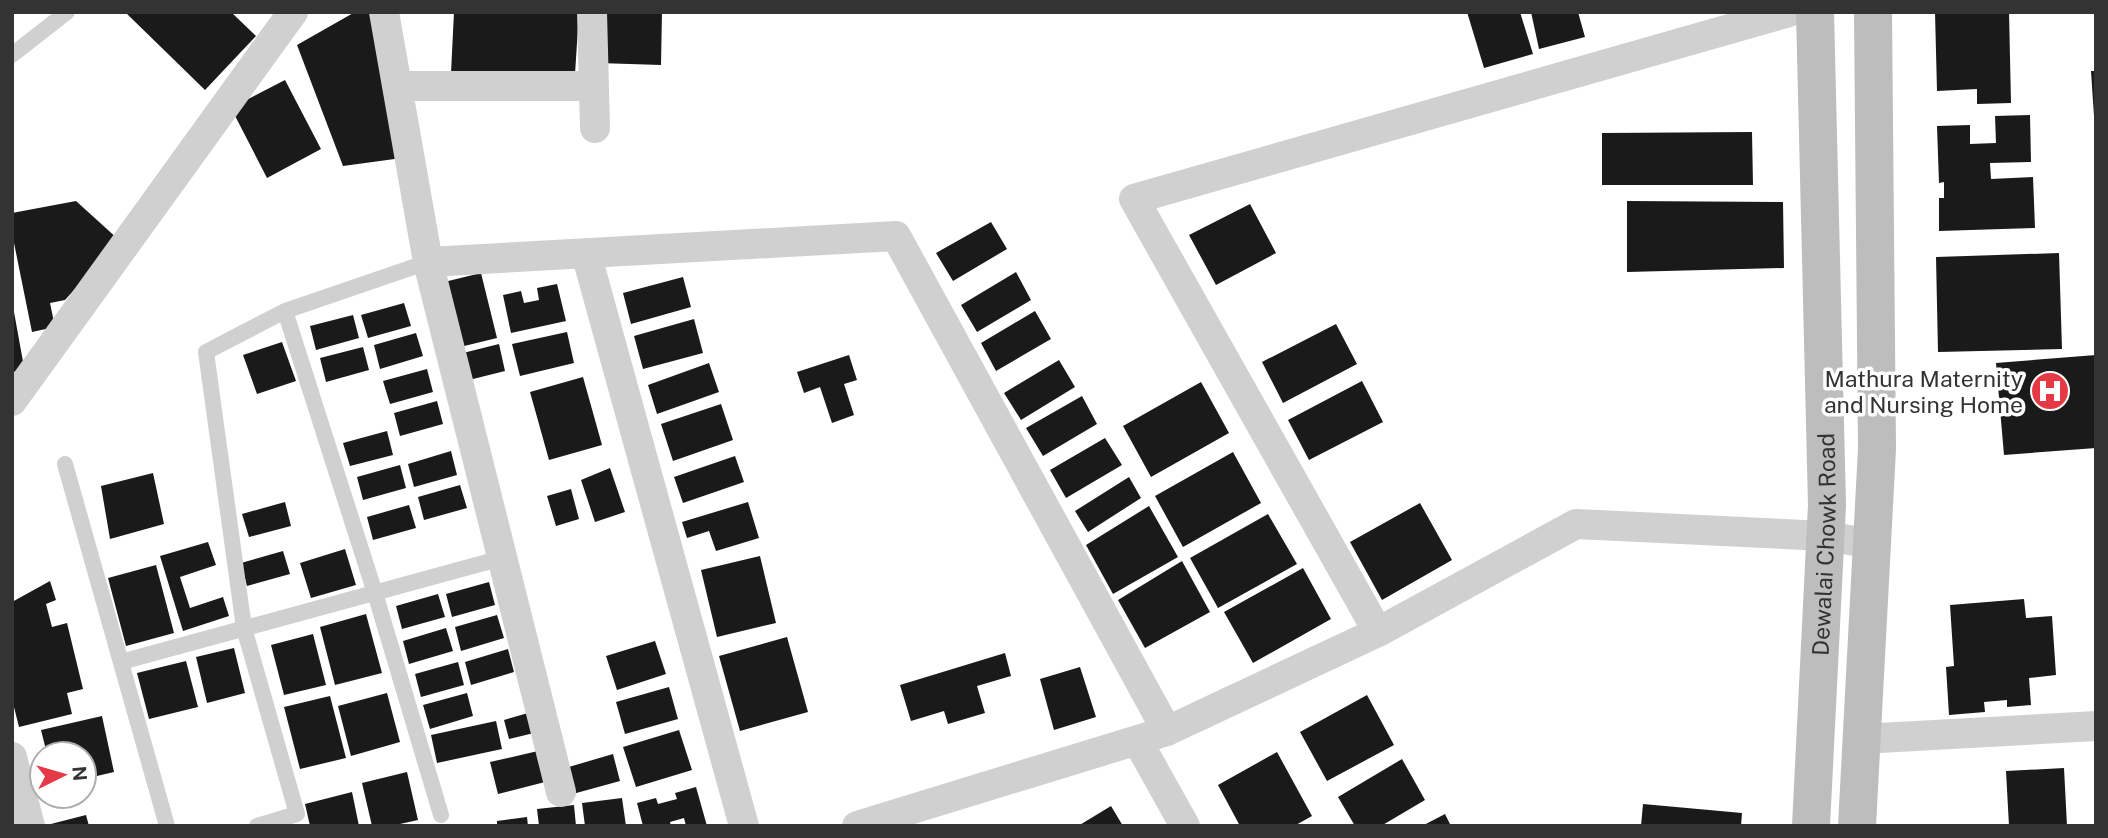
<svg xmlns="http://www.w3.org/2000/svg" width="2108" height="838" font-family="'Public Sans',sans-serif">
	<rect width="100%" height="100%" fill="#fff"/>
	<path fill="#1a1a1a" d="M125 12H231L256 36 205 90Z
		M355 12H375L402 158 343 166 297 45Z
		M454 12H579L575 74 451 73Z
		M600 12H662L661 65 598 63Z
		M1467 12H1520L1533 54 1484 68Z
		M1531 12H1578L1585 37 1539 49Z
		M1935 12H2009L2011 103 1977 104V89L1937 91Z
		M2091 71H2096V115L2094 116Z
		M285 80 321 149 267 178 231 108Z
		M2030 115 2031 162 1990 163 1991 179 2033 177 2035 228 1939 231V198H1944V182L1939 183 1937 126 1970 125V144L1996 143 1995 116Z
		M1752 132 1753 185H1602V133Z
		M76 201 119 240 65 300 50 303 55 327 32 332 12 233V213Z
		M1627 201 1783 202 1784 268 1627 272Z
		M1250 204 1276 253 1216 285 1189 235Z
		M991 222 1007 249 953 281 936 253Z
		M2059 253 2062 349 1938 352 1936 257Z
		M1016 272 1031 300 977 332 961 305Z
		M481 273 497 338 456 348 440 283Z
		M683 277 691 307 631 324 623 293Z
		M557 284 566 321 511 333 503 295 521 291 524 303 539 300 537 288Z
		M12 301 24 367 12 373Z
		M404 303 411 326 368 338 361 315Z
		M1035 311 1051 339 996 371 981 343Z
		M353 315 359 338 316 350 310 326Z
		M694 319 703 353 643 369 634 336Z
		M1336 324 1357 364 1283 403 1262 362Z
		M567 332 574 363 520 376 512 344Z
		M416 333 423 356 380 369 374 345Z
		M282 342 296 381 257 394 243 355Z
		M499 344 505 371 465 381 459 354Z
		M363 347 369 370 326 382 320 358Z
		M849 355 857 380 844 384 854 415 832 423 820 387 804 393 797 372Z
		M2096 355V448L2004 455 1996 363Z
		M1059 360 1075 387 1021 420 1004 393Z
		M709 363 719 392 657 414 648 385Z
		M427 369 433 392 390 404 383 381Z
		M583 377 602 445 549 460 530 392Z
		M1362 381 1383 422 1309 460 1288 420Z
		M1201 382 1229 433 1151 477 1123 426Z
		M1082 396 1097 424 1043 456 1026 428Z
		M437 401 443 424 400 436 394 413Z
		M721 404 733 440 673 461 661 424Z
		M387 431 393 455 350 466 343 443Z
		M1105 438 1122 465 1066 498 1050 470Z
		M451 451 457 475 414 487 408 464Z
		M1233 452 1261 503 1183 547 1155 496Z
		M735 456 744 482 683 503 674 477Z
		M400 465 406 488 363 500 357 477Z
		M610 468 625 512 595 522 581 480Z
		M153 473 164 524 110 539 101 486Z
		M1129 477 1141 498 1088 532 1075 511Z
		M460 485 467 508 424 520 418 497Z
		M571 489 579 519 556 526 547 496Z
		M285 502 291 526 249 537 242 514Z
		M748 502 759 538 716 551 709 531 687 538 682 522Z
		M1420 503 1452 560 1382 600 1350 542Z
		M409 505 416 528 373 540 367 517Z
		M1149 506 1178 557 1113 594 1086 545Z
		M1268 514 1297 564 1218 608 1190 558Z
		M208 542 216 565 180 577 190 608 223 597 229 616 183 631 160 556Z
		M345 549 356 585 311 598 300 563Z
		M283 551 290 574 247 586 241 563Z
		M760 556 776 623 717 637 701 570Z
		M1182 561 1210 612 1145 648 1118 600Z
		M156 565 174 633 126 646 108 578Z
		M1303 568 1331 619 1253 663 1224 612Z
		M50 581 56 600 46 604 52 627 67 623 83 689 67 693 72 714 19 727 12 699V602Z
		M489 582 495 605 452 617 446 594Z
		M438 594 445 617 402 629 396 606Z
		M2024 599 2026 618 2052 616 2056 675 2029 678 2031 705 2007 707V700L1984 702 1985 712 1949 715 1946 667 1954 666 1950 605Z
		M366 614 382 673 335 685 320 627Z
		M497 615 504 638 461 651 455 627Z
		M446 628 453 651 409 664 403 641Z
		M313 634 326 685 284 695 271 645Z
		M787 637 808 712 740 731 719 656Z
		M655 641 666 674 617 690 606 656Z
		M234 648 245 693 207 703 196 657Z
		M508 649 514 672 471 685 465 662Z
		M1005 653 1011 676 977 686 985 713 948 724 944 711 911 721 900 685Z
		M186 661 198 707 149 719 137 673Z
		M458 662 464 685 421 697 415 674Z
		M1080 667 1096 717 1054 730 1040 679Z
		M669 687 678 719 625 734 616 702Z
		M387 693 400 742 351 756 338 706Z
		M467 693 473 716 430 729 423 705Z
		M1367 695 1394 745 1327 781 1300 732Z
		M330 696 346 758 300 769 284 707Z
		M528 713 534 733 509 739 504 720Z
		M102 716 114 772 84 779V754H47L41 730Z
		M496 721 502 749 437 763 431 735Z
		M679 730 692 770 636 787 623 747Z
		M538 751 545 782 498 794 490 762Z
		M1277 752 1312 816 1294 826H1240L1218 785Z
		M613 754 620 781 569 795 562 769Z
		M1402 759 1425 800 1381 826H1355L1338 797Z
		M2064 768 2067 826H2009L2006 771Z
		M407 772 418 820 391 826H372L362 783Z
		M696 787 707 826H686L684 818 670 822 671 826H643L637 803 656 798 658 804 677 799 675 793Z
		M352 792 359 826H310L305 804Z
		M622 798 626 826H585L582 803Z
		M1643 804 1742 813 1741 826H1641Z
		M574 805 576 826H539L537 809Z
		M1111 806 1123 826H1078Z
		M1445 814 1451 826H1422Z
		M86 815 89 826H47V825Z
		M527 817 528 826H497V821Z"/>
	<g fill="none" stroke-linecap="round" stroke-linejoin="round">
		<path stroke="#d0d0d0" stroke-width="16" d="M12 55 67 12
			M285 311 375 593 441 815
			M65 464 167 826
			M121 662 502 558
			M257 826 297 814 244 628 206 352 285 311 428 262"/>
		<path stroke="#d0d0d0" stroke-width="30" d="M384 12 428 262 561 792
			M592 12 595 128
			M397 86H594
			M586 253 744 826
			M428 262 896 236 1167 731
			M12 401 293 12
			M1378 632 1134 199 1789 12
			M1861 739 2096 726
			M1137 740 1185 826
			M12 757 30 826
			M857 826 1167 731 1378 632 1576 524 1826 536 1872 544"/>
		<g stroke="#bdbdbd" stroke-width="38">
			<path id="s1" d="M1811 826 1827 505 1815 12"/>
			<path d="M1857 826 1877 449 1873 12"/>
		</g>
	</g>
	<defs>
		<symbol id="hospital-disc" viewBox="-11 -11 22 22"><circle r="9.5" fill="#e63946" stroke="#fff"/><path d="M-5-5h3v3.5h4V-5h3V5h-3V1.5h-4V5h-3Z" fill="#fff"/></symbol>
	</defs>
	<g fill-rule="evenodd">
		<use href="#hospital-disc" x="2028" y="369" width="44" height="44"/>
	</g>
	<g text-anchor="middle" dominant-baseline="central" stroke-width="7" stroke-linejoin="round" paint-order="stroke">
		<g font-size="23" fill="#333" stroke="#fff" text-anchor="end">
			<text x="2023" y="378">Mathura Maternity<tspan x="2023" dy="26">and Nursing Home</tspan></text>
		</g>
		<g font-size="23" fill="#333" stroke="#fff">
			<text stroke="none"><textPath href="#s1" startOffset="282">Dewalai Chowk Road</textPath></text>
		</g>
	</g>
	<rect width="2108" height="838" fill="none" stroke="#333333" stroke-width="28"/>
	<g transform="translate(63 775) rotate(85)"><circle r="33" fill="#ffffff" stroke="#adadad" stroke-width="2"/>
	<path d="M0-5L12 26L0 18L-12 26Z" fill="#e63946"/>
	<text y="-10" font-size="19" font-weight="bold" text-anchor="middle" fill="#333333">N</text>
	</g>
</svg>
